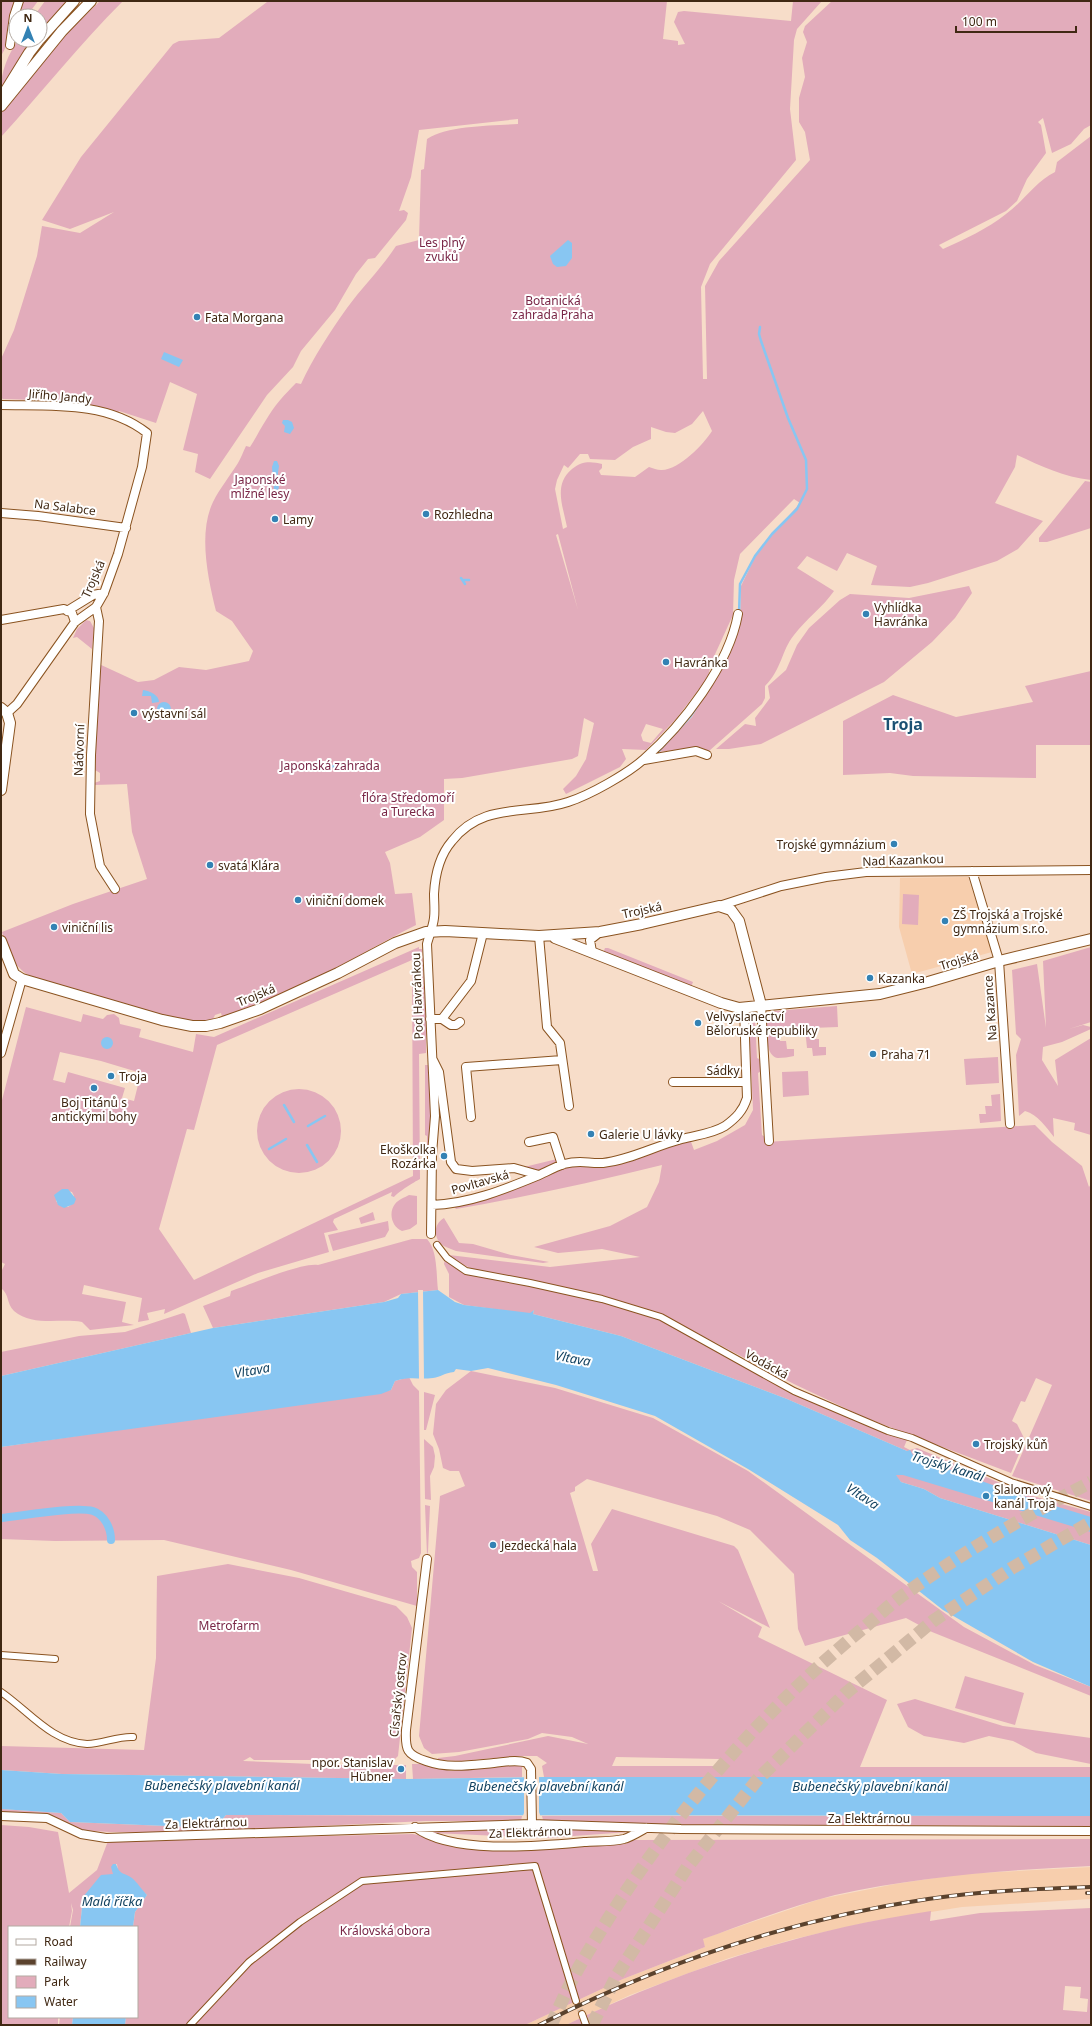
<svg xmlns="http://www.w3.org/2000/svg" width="1092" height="2026" font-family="'Noto Sans',sans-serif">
	<rect width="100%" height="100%" fill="#f7ddc9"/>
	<path fill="#f7cead" d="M968 877 992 952 912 974 899 927 900 878Z
		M1091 1867V1899L962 1907 869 1922 794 1939 729 1958 630 1995 566 2025H525L623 1979 705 1947 702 1939 820 1899 895 1884 961 1874Z"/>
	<path fill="#e2acbb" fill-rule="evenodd" d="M1 1H17L7 45 1 56Z
		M22 1H38L27 16H17Z
		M45 1H67L40 30V16H34Z
		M100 1H123C80 44 42 92 1 137V111L59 41Z
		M287 1H667L663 39 678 41V45L685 44 674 22 678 12 684 11 791 21 793 1H822L797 29 794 40 790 109 796 160 710 264 701 287 703 379H707L705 286 719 261 810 160 805 132 799 122V98L805 77 802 58 807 42 803 32 805 26 832 1H1091V125L1084 129 1071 144 1052 153 1043 118 1038 122 1041 125 1046 153 1027 179 1017 201 1006 211 939 245 943 249C965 239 987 229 1006 214 1024 201 1035 182 1055 172L1057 162 1091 136V480C1064 477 1041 466 1017 455L1015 467 995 503 1043 521 1018 549 997 561 928 583 910 587 871 585 877 566 847 553 837 571 807 556 797 568 834 591C823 607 806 619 794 635 781 651 782 669 765 686V698L762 704 709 751 699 747 658 752 692 717 722 666 740 624 741 586 758 551 800 503 794 499 740 554 734 580 733 615 711 663 708 677 676 719 646 750 622 749 626 759 620 767 566 794 563 789 576 776 586 759 594 723 584 718 578 756 572 759 462 778 444 779V820L420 837 385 852 390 863 395 894 412 893 416 925C378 944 342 966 303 984L300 987 270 1000 222 1017 221 1013 215 1015 213 1019 195 1022 165 1016 34 978C14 969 8 952 2 932L73 904 147 879 132 832 127 784 94 785V783L100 781V773L95 770 99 664 138 682 154 680 179 667 206 670 249 661 253 651 232 621 216 611C208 579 198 533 213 502 220 488 230 476 238 463 241 458 243 452 246 446L250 447C256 438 260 429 266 420 274 406 284 395 296 383L301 384C313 358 330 332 347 308 363 286 381 269 396 246L419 240 421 170 424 169 427 139C449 125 491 126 518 124V119L419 130 411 177 399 211 404 210 408 213 406 220 375 258 368 259 356 274 335 310 301 351 293 367 267 395 210 479 195 472 198 454 183 450 197 394 170 382 156 423 119 411 117 414 68 405V401L3 399 1 398V359L14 330 37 256 42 226 80 233 114 212 70 229 42 220 81 157 173 44 179 41 219 38 267 2ZM703 411 712 431C704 444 678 471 661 470 657 470 653 468 649 467L635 477 601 475 599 471 602 468V464C591 461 581 461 572 469 553 485 563 506 567 527L563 529 555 489 557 480 564 465 568 468 580 454H588L590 459 615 460 633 447 651 439V427L666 432 675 433 692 424ZM558 534 578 610 556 535ZM646 724 663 729 651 743 643 741 641 735Z
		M18 40H31L1 89C1 71 8 55 18 40Z
		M1085 481 1091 482V528L1047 542H1039V538Z
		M969 586 972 593 955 618 932 642 884 682 761 744 729 749H716L745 724 756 726 755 718 770 698 768 686 786 670 797 645 809 628 840 600 850 594 909 598Z
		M86 620 90 621 94 628 92 649 77 637 73 638 77 629Z
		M1091 671V745H1036V778L913 776 890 773 843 775V721L893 695 956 717 1033 702 1025 686Z
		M903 894 919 895 918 925 902 924Z
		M419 947V949H422L426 1018V1053L419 1054 420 1179C414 1182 398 1192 394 1197L391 1196 392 1192 334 1219 333 1222 338 1230 324 1233 329 1252 258 1273 164 1314 165 1309 147 1313 149 1320 138 1322 142 1298 84 1285 82 1294 126 1302 122 1322 134 1325 90 1330 82 1322C60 1318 33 1327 14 1311 6 1303 10 1295 1 1288V1272L5 1264 1 1262V1104L26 1007 81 1022 83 1014 103 1019 107 1015 114 1014 119 1018 120 1024 141 1029 139 1037 193 1052 196 1034 214 1037ZM412 960 413 1176 194 1280 159 1229 187 1129 194 1130 217 1045ZM60 1052 101 1061 141 1073 134 1101 122 1098 125 1088 68 1072 65 1083 53 1080ZM63 1190 72 1192 74 1196 72 1204 68 1207 59 1205 56 1201 58 1193Z
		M1091 947V1022L1069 1029 1083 1025 1091 1027V1029L1062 1042 1043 1047 1042 1060 1058 1086 1055 1060 1091 1038V1135L1074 1130 1075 1123 1053 1118 1054 1137C1046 1127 1038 1115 1025 1111L1019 1116 1016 1055 1021 1039 1016 1034 1012 970 1037 964 1046 1028 1043 961Z
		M605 948H608L693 982 691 987 603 953Z
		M837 1006 838 1027 811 1028 812 1039H819V1047H826V1055L813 1056 812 1048H807L805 1029 779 1030 780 1041H786L787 1049H794V1056C789 1057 783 1058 778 1058 764 1056 767 1028 767 1018H771V1014L774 1011Z
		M754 1011 758 1015V1019L755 1021 757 1058 761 1060V1071L758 1073 762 1135 765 1137 766 1142 1035 1125 1052 1142 1082 1166 1089 1187 1091 1184V1501L1012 1476 1052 1385 1036 1378 1025 1402 1021 1401 1012 1421 1017 1424 1025 1440 1011 1473 866 1418 794 1384 665 1316 583 1291 473 1269 459 1263 449 1255 550 1267 640 1257 602 1249 558 1253 534 1247 610 1226 647 1207 659 1182 662 1165C594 1182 525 1197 456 1209L453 1205 577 1164 596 1165 690 1139 694 1150 717 1141 745 1125 753 1110 749 1020Z
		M998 1057 999 1083 966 1085 964 1059Z
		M425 1065H428L432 1122 427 1151V1136L425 1135Z
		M808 1071 809 1095 783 1097 782 1072Z
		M257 1131a42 42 0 1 1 84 0a42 42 0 1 1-84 0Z
		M1000 1094 1001 1121 980 1123 979 1114H986L985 1106H992L991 1095Z
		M557 1159 559 1165 543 1172 520 1168Z
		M409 1195 417 1196V1224L410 1229 402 1231C392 1227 388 1213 395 1204 399 1199 404 1198 409 1195Z
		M373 1212 375 1220 361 1224 359 1218Z
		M444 1218 459 1243 473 1244 511 1255 549 1262 543 1263 456 1251C452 1249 447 1248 444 1246 433 1239 433 1224 444 1218Z
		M388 1221 389 1230 385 1237 333 1251 328 1235Z
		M412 1239H427C438 1251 436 1274 438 1290L401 1294 384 1302 213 1328 203 1306 230 1296 231 1291C249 1285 302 1262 318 1265Z
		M445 1259 456 1268 466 1271 530 1283 661 1317 794 1391 888 1433 907 1440 904 1447 910 1450 917 1448 1029 1495 1091 1512V1545L940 1498 924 1489 901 1482 895 1475 907 1451 787 1399 621 1336 533 1314 534 1310 530 1314 464 1305 449 1297V1274L444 1264Z
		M183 1313 185 1314 191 1333 1 1376V1352L79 1336 125 1332Z
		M471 1371 555 1388 653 1418 748 1471 964 1627 1035 1665 1091 1687V1696L932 1632 906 1618 805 1646 798 1629 794 1574 750 1530 717 1516 587 1479 575 1487V1491L570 1493 593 1571H598L591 1544 612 1509 734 1546 738 1550 770 1628 718 1601 762 1627 758 1637 887 1700 860 1767H1091V1777H544L542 1766 547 1763 537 1756H519L460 1761 438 1760V1758L455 1756 548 1736 588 1744 572 1737 542 1733 528 1739 459 1752 432 1754 424 1748 419 1736 440 1496 465 1486 459 1471H450L443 1468 439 1449 433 1434 436 1404 446 1390ZM616 1757 719 1759 725 1766H612Z
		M409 1377 413 1385 419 1391 421 1553 419 1558 411 1561 412 1567 417 1572V1606L291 1570 164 1540 55 1541 1 1539V1447L391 1390 395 1381Z
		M424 1392 435 1395 426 1430H424Z
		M424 1439 433 1447 435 1456 434 1467 430 1476 431 1500 425 1499Z
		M425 1505 430 1506 428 1552 427 1555Z
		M228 1564 299 1578 396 1606 407 1617 412 1628 398 1756 394 1760H254L250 1757 243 1761 336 1765H406V1779L62 1774 1 1770V1746L144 1750 156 1658 157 1576Z
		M965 1676 1024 1693 1015 1725 955 1708Z
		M915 1699 1003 1726 1091 1738V1764L1036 1753 1013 1741 989 1736 964 1743 924 1736 908 1727 897 1704Z
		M412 1764H420L451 1771 515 1765 522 1766V1777L413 1779Z
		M1 1809 61 1813 70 1822 215 1828 226 1815 522 1816 521 1821H426L169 1833 109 1832 80 1830 67 1825 1 1812Z
		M542 1816H1091V1826L676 1825 543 1820Z
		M1 1825 29 1827 58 1832 69 1893 97 1870 108 1841 413 1834 486 1850 582 1845 626 1844 632 1840 1091 1839V1866C1005 1870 920 1876 835 1895 790 1906 746 1924 703 1939L705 1947 623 1979 525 2025H125L126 2017H137V1927H133L135 1912 147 1895 118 1871 117 1864H113V1874L83 1897 80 1927H70L73 1910 71 1903 72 1911 69 1927H9V2017H58V2025H1Z
		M431 1829H629V1832L546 1838 433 1833Z
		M1091 1908V2025H566C682 1969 803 1930 931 1911L930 1921 980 1913ZM1065 1986 1081 1987 1080 1998 1088 1999 1087 2012 1063 2010Z
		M60 2017H73L72 2025H59Z"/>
	<path fill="#88c6f2" d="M568 240 572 243V258L566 266 557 267 553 264 550 256Z
		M164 352 183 360 179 367 161 359Z
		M283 420H288L292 422 294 428 290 434 284 432 285 426 282 423Z
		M274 461H277L279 466 277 480 279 488 276 492 274 490 272 467Z
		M143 690C150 691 159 695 159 702L152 703 151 696H142Z
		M157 709a7 7 0 1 1 14 0a7 7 0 1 1-14 0Z
		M101 1043a6 6 0 1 1 12 0a6 6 0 1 1-12 0Z
		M62 1189H68L76 1199 74 1204 64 1208 58 1205 54 1195Z
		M438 1290 455 1302 464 1305 530 1313 534 1310 533 1314 621 1336 787 1399 907 1451 910 1450 914 1457 1029 1498 1091 1517V1532L903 1475H896L901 1482 924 1489 940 1498 1091 1545V1687L1033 1662 943 1610 877 1558 850 1540 838 1525 748 1469 655 1416 556 1385 488 1368 471 1371 456 1369 454 1372C444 1373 441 1377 433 1378 418 1380 412 1376 395 1381L391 1390 381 1394 1 1447V1376L213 1328 384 1302 398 1298 401 1294Z
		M1 1770 62 1774 406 1779 544 1777H1091V1816L226 1815 215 1828 70 1822 61 1813 1 1809Z
		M113 1864H116C120 1876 124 1872 132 1878 137 1882 142 1890 147 1895L135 1912 133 1927H80L83 1897 101 1875 113 1874 111 1867Z
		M73 2017H126L125 2025H72Z"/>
	<path fill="#f7ddc9" d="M418 1290H423L424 1381 419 1380Z
		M524 1775H539V1812L541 1818H522L524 1813Z"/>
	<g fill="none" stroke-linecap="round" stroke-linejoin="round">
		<path stroke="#88c6f2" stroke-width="2.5" d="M461 578 465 584
			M463 580H469
			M739 614 740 584 755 556 772 534 797 509 807 489 806 460 788 418 761 341 759 334 760 327
			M657 753 690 717 696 708
			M317 762 327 767 336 766
			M284 1105 294 1122
			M308 1126 325 1116
			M307 1145 317 1162
			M269 1149 286 1139"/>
		<path stroke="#88c6f2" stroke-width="8" d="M1 1518C22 1516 75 1506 93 1511 105 1515 111 1529 111 1540"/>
		<path stroke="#d2b9a5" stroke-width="6" stroke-dasharray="6 3" stroke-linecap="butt" d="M576 2001 582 2014"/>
		<path stroke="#d2b9a5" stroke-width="13" stroke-dasharray="13 6" stroke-linecap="butt" d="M551 2025C561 2004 570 1982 582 1962 655 1836 749 1722 861 1630 876 1618 890 1604 906 1593 965 1551 1027 1515 1091 1482
			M592 2025 617 1975 688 1866 758 1779 846 1693 933 1621 1012 1568 1091 1522"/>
		<defs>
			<path id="pedestrian" d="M437 1245 447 1258 466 1271 530 1283 602 1299 661 1317 794 1391 888 1431 912 1438 1011 1482 1091 1507
				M1 1655 55 1659
				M1 1692C29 1711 51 1742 87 1744 103 1744 117 1736 133 1737
				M582 2014 586 2025
				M190 2025 249 1962 300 1922 362 1881 535 1866 576 2001"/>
			<path id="minor" d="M10 45 14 16 19 1
				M1 405C50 406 107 401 147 433L142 467 118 554 104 593 96 607 75 622 17 704 7 713
				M1 513 38 516 126 528
				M96 607 99 621 91 755 90 814 100 866 115 889
				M67 611 93 595 104 593
				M1 620 64 609 72 613 75 622
				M644 760 696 751 707 755
				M972 871 999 961 1010 1124
				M719 906 781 886 826 877 866 872 1091 870
				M539 936 547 1027 560 1043 569 1106
				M592 952 590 940 600 932
				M761 1005 769 1141
				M430 1019H442L471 981 483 933
				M442 1019 451 1025H456L460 1022
				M1 1053 22 979
				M433 1060 439 1072 451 1162 456 1169 472 1171 514 1168 539 1175
				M673 1082H746
				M471 1117 466 1067 562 1060
				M529 1142 553 1137 562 1165
				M432 1205C468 1204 503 1190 537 1176 546 1172 555 1167 564 1164 582 1159 588 1164 603 1163 630 1160 655 1146 682 1139 696 1135 712 1134 725 1126 736 1118 743 1111 747 1098L744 1008
				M431 1234 432 1154 435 1116 427 944C429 936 433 927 434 918 435 911 434 902 434 894 435 875 439 856 452 841 483 801 527 816 568 802 590 795 627 774 644 759 683 725 729 665 738 614
				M427 1559 406 1730C405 1750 407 1755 426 1761 449 1769 471 1765 494 1763 505 1762 517 1759 527 1763L531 1769 532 1824
				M1 1816 47 1818 81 1834 106 1838 532 1824 681 1829 1091 1831
				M415 1827C452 1855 539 1846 584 1842 596 1841 612 1842 624 1839 631 1837 639 1832 646 1828"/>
			<path id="tertiary" d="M40 39 74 1
				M3 95 29 53 39 40
				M1 106 62 31 91 1
				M1 708 7 713 10 723 1 790
				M555 938 721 1003 739 1008 880 994 928 982 999 961 1091 939
				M1 941 14 974 22 979 162 1020 192 1026H206L220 1023 260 1009 338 973 395 943 426 932 445 931 539 936 600 932 642 924 719 906 731 910 739 921 761 1005"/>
		</defs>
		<use href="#pedestrian" stroke="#8a5320" stroke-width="8"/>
		<use href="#minor" stroke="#8a5320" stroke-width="10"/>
		<use href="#tertiary" stroke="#8a5320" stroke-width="12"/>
		<use href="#pedestrian" stroke="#fff" stroke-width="6"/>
		<use href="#minor" stroke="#fff" stroke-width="8"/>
		<use href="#tertiary" stroke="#fff" stroke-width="10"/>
		<defs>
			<path id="rail" d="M1087 1893H1091
				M539 2025C661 1963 793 1919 928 1899 982 1891 1037 1889 1091 1887"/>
		</defs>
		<use href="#rail" stroke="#5b422d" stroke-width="4"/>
		<use href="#rail" stroke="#fff" stroke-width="2.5" stroke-dasharray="8" stroke-linecap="butt"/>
	</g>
	<g fill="#3382b4" stroke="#fff" stroke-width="1.5">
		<circle cx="197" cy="317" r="4"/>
		<circle cx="426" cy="514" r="4"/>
		<circle cx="275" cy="519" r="4"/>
		<circle cx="866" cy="614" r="4"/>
		<circle cx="666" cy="662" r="4"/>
		<circle cx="134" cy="713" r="4"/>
		<circle cx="894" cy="844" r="4"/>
		<circle cx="210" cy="865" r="4"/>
		<circle cx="298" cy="900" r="4"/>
		<circle cx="945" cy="921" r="4"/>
		<circle cx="54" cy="927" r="4"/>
		<circle cx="870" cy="978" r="4"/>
		<circle cx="698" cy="1023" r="4"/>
		<circle cx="873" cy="1054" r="4"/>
		<circle cx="111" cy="1076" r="4"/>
		<circle cx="94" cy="1088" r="4"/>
		<circle cx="591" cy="1134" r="4"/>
		<circle cx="444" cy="1156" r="4"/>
		<circle cx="976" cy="1444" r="4"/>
		<circle cx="986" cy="1496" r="4"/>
		<circle cx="493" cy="1545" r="4"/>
		<circle cx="401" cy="1769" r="4"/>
	</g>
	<g text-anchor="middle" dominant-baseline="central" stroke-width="4" stroke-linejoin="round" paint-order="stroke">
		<g font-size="12" fill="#792646" stroke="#fff">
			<text x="442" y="242">Les plný<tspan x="442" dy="14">zvuků</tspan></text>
			<text x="553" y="300">Botanická<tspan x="553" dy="14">zahrada Praha</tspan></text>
			<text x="260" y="479">Japonské<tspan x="260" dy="14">mlžné lesy</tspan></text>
			<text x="330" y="765">Japonská zahrada</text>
			<text x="408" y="797">flóra Středomoří<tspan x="408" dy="14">a Turecka</tspan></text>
			<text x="229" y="1625">Metrofarm</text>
			<text x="385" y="1930">Královská obora</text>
		</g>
		<g font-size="12" fill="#402813" stroke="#fff" text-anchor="start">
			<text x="205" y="317">Fata Morgana</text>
			<text x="434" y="514">Rozhledna</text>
			<text x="283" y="519">Lamy</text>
			<text x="874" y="607">Vyhlídka<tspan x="874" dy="14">Havránka</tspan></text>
			<text x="674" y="662">Havránka</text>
			<text x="142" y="713">výstavní sál</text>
			<text x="886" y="844" text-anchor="end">Trojské gymnázium</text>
			<text x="218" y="865">svatá Klára</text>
			<text x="306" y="900">viniční domek</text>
			<text x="953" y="914">ZŠ Trojská a Trojské<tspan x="953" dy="14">gymnázium s.r.o.</tspan></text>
			<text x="62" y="927">viniční lis</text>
			<text x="878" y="978">Kazanka</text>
			<text x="706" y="1016">Velvyslanectví<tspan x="706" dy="14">Běloruské republiky</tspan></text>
			<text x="881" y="1054">Praha 71</text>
			<text x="119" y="1076">Troja</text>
			<text x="94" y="1102" text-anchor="middle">Boj Titánů s<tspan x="94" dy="14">antickými bohy</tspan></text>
			<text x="599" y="1134">Galerie U lávky</text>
			<text x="436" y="1149" text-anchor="end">Ekoškolka<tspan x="436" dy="14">Rozárka</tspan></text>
			<text x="984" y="1444">Trojský kůň</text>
			<text x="994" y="1489">Slalomový<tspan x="994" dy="14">kanál Troja</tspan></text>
			<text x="501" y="1545">Jezdecká hala</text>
			<text x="393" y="1762" text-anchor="end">npor. Stanislav<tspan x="393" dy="14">Hübner</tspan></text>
		</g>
		<g font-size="12" fill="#402813" stroke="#fff">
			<text transform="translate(60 396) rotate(5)">Jiřího Jandy</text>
			<text transform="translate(65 507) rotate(7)">Na Salabce</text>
			<text transform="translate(93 579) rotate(-66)">Trojská</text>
			<text transform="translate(79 750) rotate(-88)">Nádvorní</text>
			<text transform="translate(903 860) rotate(-2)">Nad Kazankou</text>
			<text transform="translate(642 910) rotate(-12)">Trojská</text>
			<text transform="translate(959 960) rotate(-17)">Trojská</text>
			<text transform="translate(256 995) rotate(-22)">Trojská</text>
			<text transform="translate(417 996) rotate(-92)">Pod Havránkou</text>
			<text transform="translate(990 1008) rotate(-94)">Na Kazance</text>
			<text x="723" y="1070">Sádky</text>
			<text transform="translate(480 1182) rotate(-16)">Povltavská</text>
			<text transform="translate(767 1364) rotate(29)">Vodácká</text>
			<text transform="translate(398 1695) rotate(-84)">Císařský ostrov</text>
			<text x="869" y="1818">Za Elektrárnou</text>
			<text transform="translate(206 1823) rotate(-2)">Za Elektrárnou</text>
			<text transform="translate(530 1832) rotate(-2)">Za Elektrárnou</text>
		</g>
		<g font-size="13" font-style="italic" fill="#134361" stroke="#fff">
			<text transform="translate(573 1358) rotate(10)">Vltava</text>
			<text transform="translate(252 1370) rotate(-10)">Vltava</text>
			<text transform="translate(948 1466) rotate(17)">Trojský kanál</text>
			<text transform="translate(863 1496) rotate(33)">Vltava</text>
			<text x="222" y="1785">Bubenečský plavební kanál</text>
			<text x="546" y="1786">Bubenečský plavební kanál</text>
			<text x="870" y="1786">Bubenečský plavební kanál</text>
			<text x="112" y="1901">Malá říčka</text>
		</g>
		<g font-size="16" font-weight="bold" fill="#1b5173" stroke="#fff">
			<text x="903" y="724">Troja</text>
		</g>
	</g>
	<rect width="1092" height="2026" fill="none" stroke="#402813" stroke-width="4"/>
	<rect x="8" y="1926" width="130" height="92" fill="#ffffff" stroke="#b3a9a1"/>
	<rect x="16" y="1939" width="20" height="6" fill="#ffffff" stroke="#b3a9a1"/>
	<text x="44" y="1946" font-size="12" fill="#402813">Road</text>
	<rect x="16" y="1959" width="20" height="6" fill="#5b422d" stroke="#b3a9a1"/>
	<text x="44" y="1966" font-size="12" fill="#402813">Railway</text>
	<rect x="16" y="1976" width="20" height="12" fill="#e2acbb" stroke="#b3a9a1"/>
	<text x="44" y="1986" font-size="12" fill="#402813">Park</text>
	<rect x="16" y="1996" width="20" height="12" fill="#88c6f2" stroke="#b3a9a1"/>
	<text x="44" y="2006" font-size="12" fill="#402813">Water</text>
	<g transform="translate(28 28)"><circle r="19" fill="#ffffff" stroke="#b3a9a1"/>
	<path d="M0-3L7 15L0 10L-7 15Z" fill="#3382b4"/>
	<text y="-6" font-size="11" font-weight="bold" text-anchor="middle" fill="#402813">N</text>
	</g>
	<path d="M956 26v6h120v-6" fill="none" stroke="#402813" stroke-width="2"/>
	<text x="962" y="26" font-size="12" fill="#402813" stroke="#ffffff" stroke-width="3" paint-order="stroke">100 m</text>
</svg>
